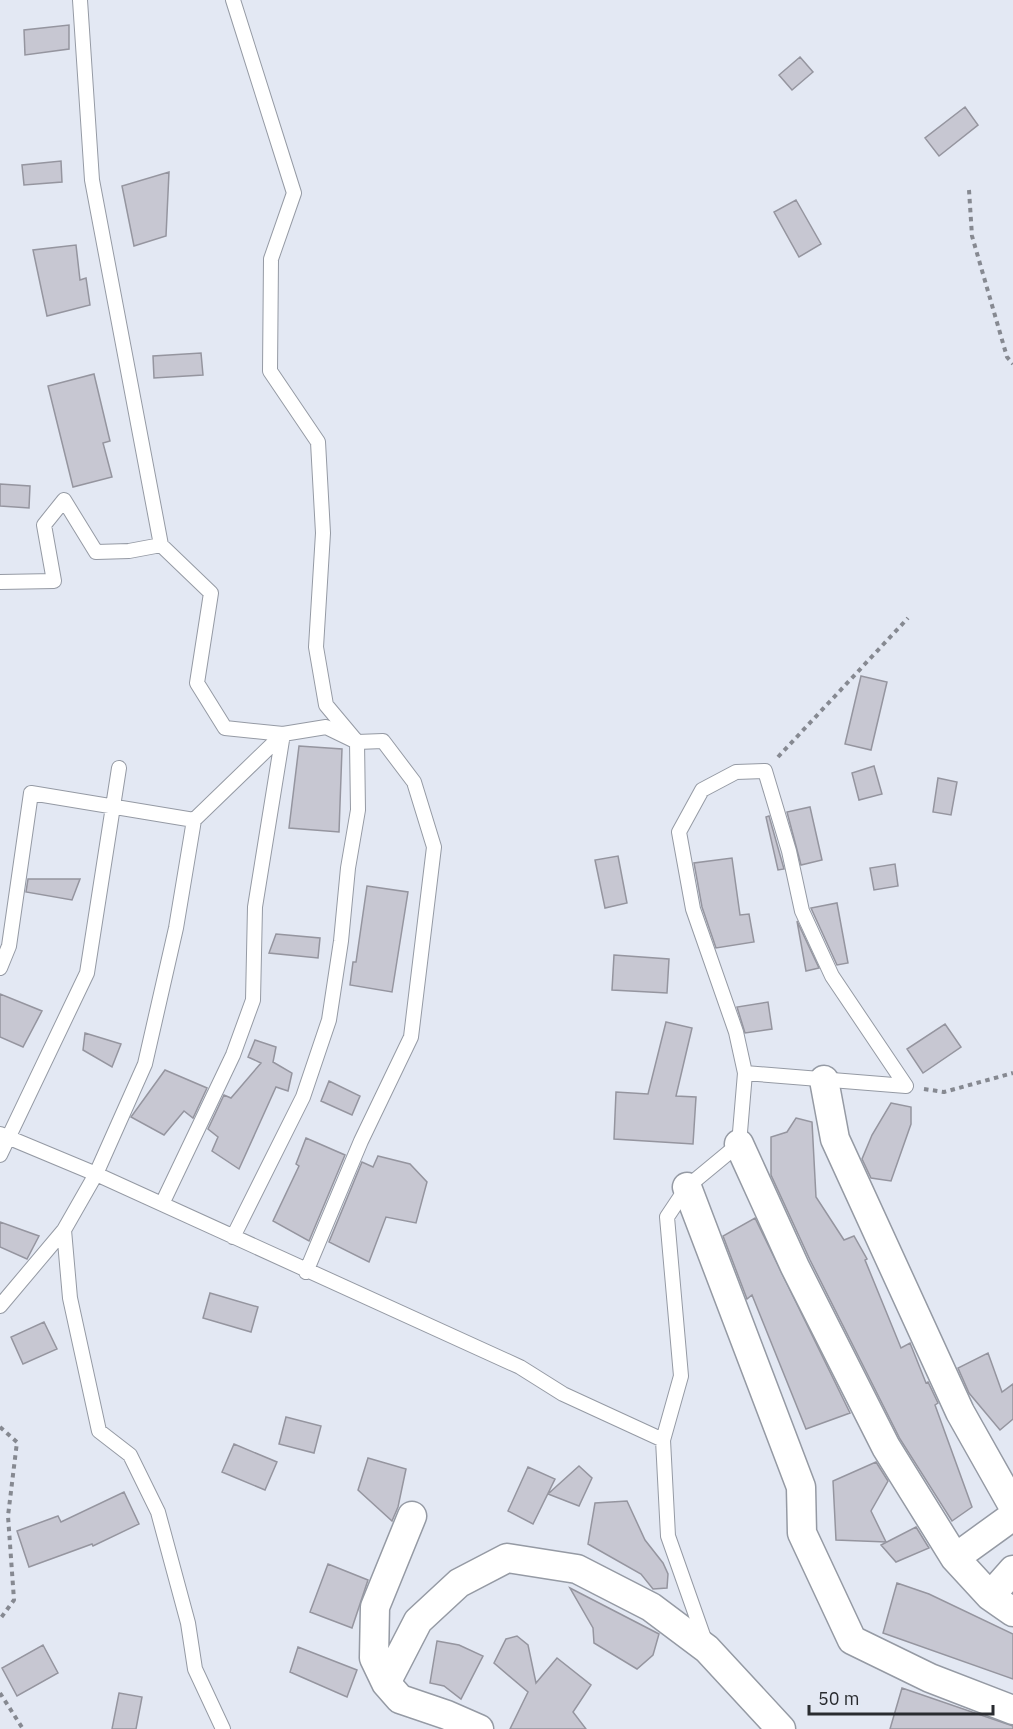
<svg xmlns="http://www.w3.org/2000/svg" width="1013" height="1729" font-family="'IBM Plex Sans',sans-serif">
	<rect width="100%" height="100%" fill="#e3e8f3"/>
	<path fill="#c7c7d2" stroke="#95959f" stroke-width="1.5" d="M69 25V49L25 55 24 30Z
		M800 57 813 72 792 90 779 75Z
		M965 107 978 125 939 156 925 138Z
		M61 161 62 182 24 185 22 165Z
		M169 172 166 236 134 246 122 186Z
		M796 200 821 244 799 257 774 212Z
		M76 245 80 280 86 278 90 305 47 316 33 250Z
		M201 353 203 375 154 378 153 356Z
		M94 374 110 441 103 443 112 477 73 487 48 386Z
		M0 484 30 486 29 508 0 506Z
		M861 676 887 682 871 750 845 744Z
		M299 746 342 749 339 832 289 828Z
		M874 766 882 794 859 800 852 773Z
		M938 778 957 782 951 815 933 812Z
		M810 807 822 860 801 865 787 812Z
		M769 816 784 869 778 870 766 817Z
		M618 856 627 903 605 908 595 860Z
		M732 858 740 915 749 914 754 942 716 948 702 907 694 863Z
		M895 864 898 886 874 890 870 868Z
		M28 879H80L72 900 26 892Z
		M367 886 408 892 392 992 350 985 353 962H356Z
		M837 903 848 963 837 965 811 908Z
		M797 921 819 968 806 971Z
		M276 934 320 938 318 958 269 953Z
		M614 955 669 959 667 993 612 990Z
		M0 994 42 1011 23 1047 0 1037Z
		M768 1002 772 1029 745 1033 737 1007Z
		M666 1022 692 1028 676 1096 696 1097 693 1144 614 1139 616 1092 648 1094Z
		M945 1024 961 1047 923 1073 907 1049Z
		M85 1033 121 1044 112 1067 83 1050Z
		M255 1040 276 1047 273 1062 292 1073 288 1091 276 1087 239 1169 212 1151 218 1137 208 1129 224 1095 231 1098 261 1063 248 1057Z
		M165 1070 207 1088 193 1118 184 1111 164 1135 131 1117Z
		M329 1081 360 1096 352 1115 321 1101Z
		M891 1103 911 1107V1124L891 1181 871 1178 862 1159 872 1135Z
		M796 1118 812 1122 816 1197 844 1240 854 1236 867 1259 865 1260 901 1348 910 1343 926 1383 928 1382 938 1403 935 1405 972 1507 952 1521 900 1439 810 1260 771 1175V1137L787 1132Z
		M306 1138 345 1155 309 1241 273 1221 299 1166 296 1164Z
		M378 1156 410 1164 427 1182 416 1223 386 1217 369 1262 329 1242 362 1162 373 1167Z
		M755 1218 850 1413 806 1429 752 1295 747 1299 723 1236Z
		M0 1222 39 1236 27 1259 0 1247Z
		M210 1293 258 1307 251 1332 203 1318Z
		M44 1322 57 1349 23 1364 11 1337Z
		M988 1353 1002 1392 1013 1384V1419L1000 1430 969 1393 958 1368Z
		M286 1417 321 1426 314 1453 279 1444Z
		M234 1444 277 1462 265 1490 222 1472Z
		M368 1458 406 1469 398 1507 392 1521 358 1490Z
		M876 1462 888 1481 871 1511 886 1542 836 1540 833 1481Z
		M579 1466 592 1478 579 1506 548 1494Z
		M528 1467 555 1479 533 1524 508 1511Z
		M124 1492 139 1524 93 1546 92 1544 29 1567 17 1531 58 1516 61 1522Z
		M627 1501 645 1540 663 1563 668 1574 667 1588 653 1589 641 1574 588 1544 595 1503Z
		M916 1527 929 1548 896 1562 881 1545Z
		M328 1564 368 1580 352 1628 310 1612Z
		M897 1583 929 1594 1013 1634V1679L883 1633Z
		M570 1588 659 1634 653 1655 637 1669 594 1643 593 1628Z
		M517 1636 528 1645 536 1683 557 1658 591 1685 573 1712 586 1729H510L528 1692 494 1663 506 1639Z
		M437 1641 459 1645 483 1656 461 1699 444 1686 430 1683Z
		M43 1645 58 1673 17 1696 2 1668Z
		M298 1647 357 1670 347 1697 290 1672Z
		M902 1688 1013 1726V1729H890Z
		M119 1693 142 1697 136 1729H112Z"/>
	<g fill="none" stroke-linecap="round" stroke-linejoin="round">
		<defs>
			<path id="service" d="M80 0 92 180 161 545 211 593 197 683 225 728 283 734
				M0 582 54 581 44 525 64 500 96 552 129 551 161 545
				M0 968 9 946 31 793 194 820
				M0 1134 96 1174 145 1064 176 928 194 820 283 734
				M0 1155 87 973 119 768
				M162 1204 233 1055 253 1000 255 907 283 734 326 727 357 742 326 705 316 647 323 533 318 442 270 371 271 259 294 193 233 0
				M233 1237 303 1097 329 1020 341 941 348 868 358 810 357 742 383 741 414 782 434 847 411 1037 361 1141 306 1272
				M0 1306 64 1230
				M663 1440 681 1376 667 1217 687 1187 739 1144 745 1073 736 1032 693 909 679 832 702 790 736 772 765 771 789 851 802 911 832 976 906 1086 745 1073
				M223 1729 195 1669 188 1623 158 1512 130 1455 99 1431 70 1298 64 1230 96 1174 520 1367 563 1394 663 1440 668 1536 705 1641"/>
			<path id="minor" d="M824 1080 835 1139 960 1412 1013 1506
				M739 1144 795 1267 886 1447 955 1558 990 1596 1013 1612
				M687 1187 801 1487 802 1533 852 1640 930 1678 1013 1710
				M412 1516 375 1607 374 1658 386 1683 400 1699 447 1715 479 1729
				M955 1558 1013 1516
				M990 1596 1013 1570
				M386 1683 418 1621 459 1583 507 1558 577 1569 651 1607 707 1649 781 1729"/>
		</defs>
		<use href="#service" stroke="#959aa4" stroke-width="16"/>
		<use href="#minor" stroke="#959aa4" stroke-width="31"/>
		<path stroke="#868991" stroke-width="4" stroke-dasharray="4.5 4.5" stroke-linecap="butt" d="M969 190 972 236 1007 357 1013 364
			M778 757 908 618
			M924 1089 944 1092 1013 1073
			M0 1427 17 1442 8 1516 14 1600 0 1619
			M0 1693 23 1729"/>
		<use href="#service" stroke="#fff" stroke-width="14"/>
		<use href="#minor" stroke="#fff" stroke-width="28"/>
	</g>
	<path d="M809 1705v9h184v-9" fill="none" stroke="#292b2f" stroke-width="3"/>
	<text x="818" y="1705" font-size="18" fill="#292b2f" stroke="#e3e8f3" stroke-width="4.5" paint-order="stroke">50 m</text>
</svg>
